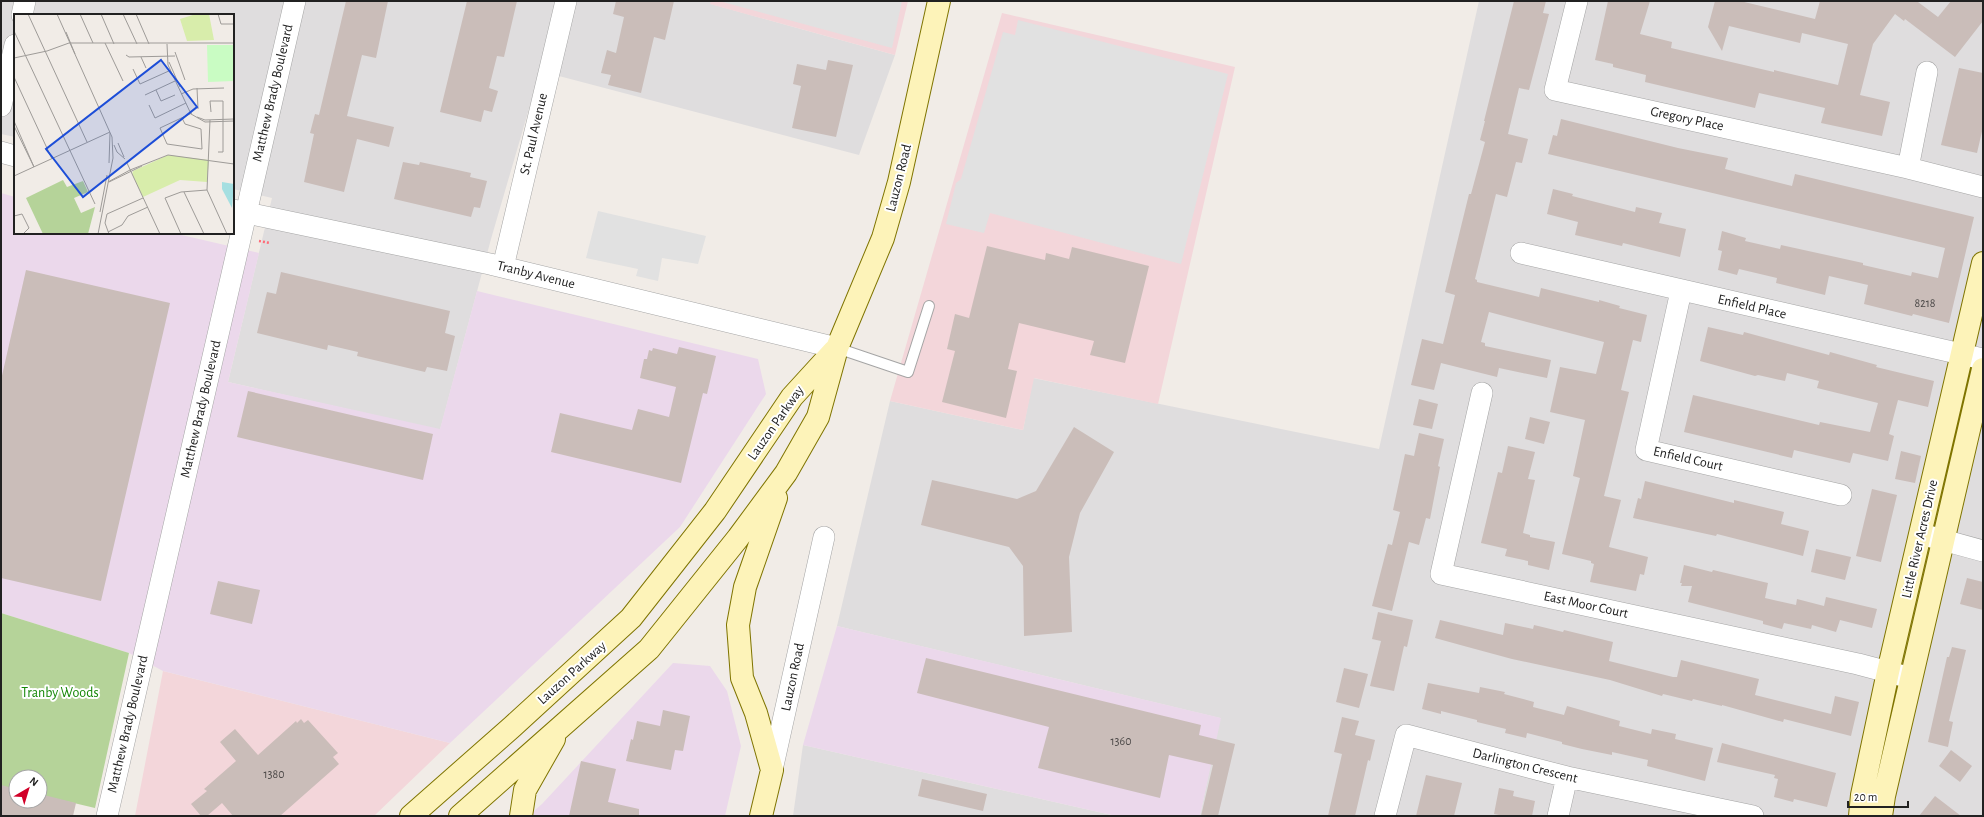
<svg xmlns="http://www.w3.org/2000/svg" width="1984" height="817" font-family="'Alegreya Sans',sans-serif">
	<rect width="100%" height="100%" fill="#f1ece7"/>
	<path fill="#dfddde" d="M1 1H711V4L895 55 859 155 540 71 491 239 440 430 228 382 272 198 233 189V15H15V137L1 134Z
		M1479 1H1983V816H1200L1220 718 837 626 890 401 1023 430 1033 378 1379 449Z
		M803 745 1116 816H793Z"/>
	<path fill="#f3d6da" d="M711 1H908L895 55 710 4Z
		M1002 13 1235 67 1158 404 1034 378 1023 430 890 401Z
		M163 671 450 743 374 816H135Z"/>
	<path fill="#ebd8eb" d="M1 193 15 197V233H173L259 253 228 382 440 429 477 291 758 359 766 394 680 527 450 743 163 671 129 653 1 613Z
		M837 626 1221 718 1200 816H1116L803 745Z
		M673 663 710 666 727 691 741 746 725 816H528L542 804Z"/>
	<path fill="#b5d399" d="M1 613 129 653 95 808 40 795V777H16V789L1 786Z"/>
	<path fill="#e1e1e1" d="M719 1H902L892 48Z
		M1018 20 1228 74 1181 264 990 213 984 233 946 224 956 183 961 179 1003 32 1015 35Z
		M598 211 706 236 698 264 662 258 658 281 636 276 638 269 586 258Z"/>
	<path fill="#cabdb9" d="M346 1H388L376 58 362 55 347 116 394 127 389 147 357 139 344 192 304 182 314 134 310 133 315 114 319 115Z
		M467 1H517L504 57 497 56 489 88 498 91 492 112 484 110 481 122 440 112Z
		M616 1H674L665 40 654 37 641 93 608 85 611 75 601 73 607 50 616 53 624 17 613 14Z
		M1514 1H1546L1543 13 1549 14 1529 90 1519 88 1508 134 1528 139 1522 163 1516 162 1507 197 1496 194 1475 279 1477 280V282L1539 297 1541 288 1599 302V300L1620 306 1619 308 1647 315 1641 342 1633 340 1621 390 1629 392 1604 496 1621 500 1609 547 1648 557 1644 575 1640 574 1636 591 1590 582 1594 564 1591 563V561L1562 554 1580 478 1573 476 1585 420 1550 412 1560 367 1596 374 1604 342 1489 312 1481 342 1485 343V346L1551 360 1547 378 1499 368 1497 377 1441 363 1434 390 1411 385 1422 339 1443 344 1455 295 1445 292 1469 194H1471L1485 142 1480 140 1485 121H1484Z
		M1608 1H1650L1640 34 1672 42 1671 48 1774 72V70L1838 85 1848 44 1802 33 1800 43 1729 26 1722 51 1708 27 1715 1H1740L1815 19 1820 1H1919L1918 2 1938 17 1951 1H1983V21L1955 57 1905 19 1904 21 1895 14 1873 44 1860 95 1890 102 1882 136 1821 123 1825 108 1759 93 1755 108 1645 82 1646 75 1613 67V64L1595 60Z
		M828 60 853 65 836 137 792 128 801 86 793 84 797 64 826 70Z
		M1959 68 1983 73V127L1977 153 1941 145Z
		M1561 119 1678 148 1728 158 1725 169 1792 186 1795 174 1974 217 1949 323 1913 314 1912 316 1864 304 1868 285 1829 276 1825 295 1776 283 1777 278 1739 269 1737 275 1718 270 1722 251 1718 250 1722 231 1746 238 1745 241 1780 249 1781 245 1863 263V265L1911 276 1912 272 1938 278 1945 248 1548 154 1553 135 1557 136Z
		M403 162 419 165 420 162 453 169 471 173 470 177 487 181 480 208 474 207 471 217 394 199Z
		M1553 189 1573 194 1572 196 1635 212 1636 207 1662 213 1659 223 1686 229 1680 257 1623 243 1622 246 1575 235 1578 222 1547 214Z
		M987 246 1045 260 1046 253 1069 259 1072 247 1149 266 1125 363 1090 355 1094 341 1019 323 1008 369 1017 371 1006 418 942 402 955 351 947 349 955 314 969 318Z
		M26 270 170 303 101 601 1 578V380Z
		M281 272 450 311 445 333 455 336 447 371 427 367 425 372 357 356 358 352 328 345 327 350 257 333 267 292 276 294Z
		M1708 327 1743 335 1744 332 1829 355 1830 352 1877 365 1876 367 1934 381 1928 407 1898 400 1889 434 1894 436 1888 461 1853 453 1850 463 1794 450 1792 458 1684 432 1693 395 1819 425 1820 422 1870 432 1878 403 1817 388 1819 381 1787 373 1785 381 1758 375 1755 376 1700 361Z
		M679 347 716 356 707 394 703 393 681 483 551 452 560 413 632 430 638 409 669 417 676 387 640 378 644 359H647L649 350 652 351 653 348 677 354Z
		M248 391 433 434 423 480 237 437Z
		M1419 399 1438 404 1432 429 1413 425Z
		M1530 417 1550 422 1544 444 1525 439Z
		M1074 427 1114 452 1080 513 1069 557 1072 632 1024 636 1023 566 1009 547 921 525 932 480 1017 499 1036 491Z
		M1419 433 1444 439 1438 466 1440 467 1430 519 1426 518 1419 545 1409 542 1392 611 1372 606 1388 544 1392 545 1400 512 1393 510 1405 454 1414 456Z
		M1508 446 1535 452 1528 479 1535 480 1523 533 1530 535V537L1555 542 1549 570 1528 565V561L1505 556 1507 549 1481 543 1498 472 1502 473Z
		M1901 451 1921 456 1915 483 1895 479Z
		M1645 481 1734 503V500L1784 512 1781 524 1809 531 1803 556 1717 534 1716 536 1633 518 1638 498 1641 499Z
		M1872 489 1897 495 1881 562 1856 556Z
		M1816 549 1851 557 1845 580 1811 572Z
		M1684 565 1712 572 1713 570 1768 583 1765 598 1796 605 1797 599 1824 606 1826 597 1877 609 1872 628 1840 620 1836 632 1812 625 1811 629 1784 623 1782 629 1763 624V621L1688 602 1692 586H1681L1682 583H1680Z
		M1967 578 1983 582V610L1960 604Z
		M218 581 260 590 252 624 210 614Z
		M1378 612 1413 620 1407 647 1404 646 1394 691 1370 686 1381 641 1372 639Z
		M1440 620 1503 635 1505 623 1533 629 1534 625 1563 632 1564 630 1613 642 1609 661 1673 677H1677L1681 660 1759 679 1755 695 1831 714 1835 696 1859 702 1851 736 1784 719 1783 722 1722 705V706L1693 699 1692 701 1663 694 1662 696 1610 680 1512 659 1464 646 1435 638Z
		M1952 647 1966 650 1949 721 1953 722 1948 747 1928 742 1947 657H1949Z
		M926 658 1201 725 1199 735 1235 744 1218 816H1201L1213 765 1169 755 1160 798 1038 768 1049 727 917 693Z
		M1344 668 1368 674 1359 708 1336 702Z
		M1428 683 1479 693 1480 687 1505 692 1504 694 1534 702 1533 707 1564 715 1567 706 1620 721 1619 726 1651 734 1652 729 1676 734 1675 739 1713 748 1705 781 1647 766 1648 760 1612 752V755L1582 749 1562 744V742L1527 733 1526 738 1505 733 1506 729 1477 722V720L1441 711V714L1422 709Z
		M663 710 690 716 683 751 675 750 671 770 626 761 631 739 633 740 637 721 660 726Z
		M1342 717 1359 721 1355 735 1375 740 1370 761 1368 760 1355 816H1328L1342 754 1334 752Z
		M301 719 304 723 308 720 338 753 333 757 339 764 280 816H233L222 803 207 816H201L191 804 207 791 204 789 236 761 220 742 235 729 258 755 296 721 297 723Z
		M1722 743 1836 773 1827 807 1794 799 1793 802 1774 797 1778 779 1774 778 1775 775 1717 762Z
		M1951 750 1972 766 1960 782 1939 766Z
		M581 761 616 769 608 802 639 809V816H569Z
		M1426 775 1462 783 1454 816H1416Z
		M922 779 987 794 983 811 918 796Z
		M1 785 16 789V801H40V794L76 803 73 816H1Z
		M1499 788 1514 791 1513 796 1535 801 1532 816H1504L1494 814Z
		M1935 796 1961 816H1919Z"/>
	<g fill="none" stroke-linecap="round" stroke-linejoin="round">
		<defs>
			<path id="lane" d="M837 348 908 372 929 306"/>
			<path id="street" d="M1577 1 1555 90 1908 168 1983 187
				M22 15 25 1
				M1 106 15 45
				M1 152 15 156
				M1908 168 1927 72
				M233 210 490 264 837 348
				M1521 253 1983 359
				M503 267 566 1
				M1681 291 1646 450 1841 495
				M1482 393 1441 574 1858 664 1911 678
				M1921 534 1983 551
				M772 770 824 537
				M107 816 295 1
				M1385 816 1406 735 1567 777 1753 816
				M1558 816 1567 777"/>
			<path id="secondary" d="M411 816 512 727 631 618 715 511 792 397 834 351
				M460 816 649 649 738 538 786 473 818 417 837 348 883 238 899 182 939 1
				M521 816 525 790 554 739
				M761 816 772 770 756 713 742 678 738 625 745 587 776 498
				M1860 816 1862 795 1888 672 1983 263
				M1881 816 1884 796 1983 369"/>
		</defs>
		<use href="#lane" stroke="#a5a5a5" stroke-width="12"/>
		<use href="#street" stroke="#a5a5a5" stroke-width="22"/>
		<use href="#secondary" stroke="#7f7400" stroke-width="24"/>
		<path stroke="#ff6a77" stroke-width="2.5" stroke-dasharray="2 2" stroke-linecap="butt" d="M259 241 270 243"/>
		<use href="#lane" stroke="#fff" stroke-width="10"/>
		<use href="#street" stroke="#fff" stroke-width="21"/>
		<use href="#secondary" stroke="#fdf3b9" stroke-width="22"/>
	</g>
	<g text-anchor="middle" dominant-baseline="central" stroke-width="4" stroke-linejoin="round" paint-order="stroke">
		<g font-size="12" fill="#4b4847">
			<text x="1925" y="303">8218</text>
			<text x="1121" y="741">1360</text>
			<text x="274" y="774">1380</text>
		</g>
		<g font-size="14" fill="#212121" stroke="#fff">
			<text transform="translate(273 93) rotate(-77)">Matthew Brady Boulevard</text>
			<text transform="translate(1687 119) rotate(12)">Gregory Place</text>
			<text transform="translate(534 134) rotate(-77)">St. Paul Avenue</text>
			<text transform="translate(899 178) rotate(-76)">Lauzon Road</text>
			<text transform="translate(536 275) rotate(14)">Tranby Avenue</text>
			<text transform="translate(1752 307) rotate(13)">Enfield Place</text>
			<text transform="translate(201 409) rotate(-77)">Matthew Brady Boulevard</text>
			<text transform="translate(776 423) rotate(-55)">Lauzon Parkway</text>
			<text transform="translate(1688 459) rotate(13)">Enfield Court</text>
			<text transform="translate(1920 539) rotate(-77)">Little River Acres Drive</text>
			<text transform="translate(1586 605) rotate(12)">East Moor Court</text>
			<text transform="translate(572 673) rotate(-42)">Lauzon Parkway</text>
			<text transform="translate(793 677) rotate(-78)">Lauzon Road</text>
			<text transform="translate(128 724) rotate(-77)">Matthew Brady Boulevard</text>
			<text transform="translate(1525 766) rotate(14)">Darlington Crescent</text>
		</g>
		<g font-size="14" fill="#148706" stroke="#fff">
			<text x="60" y="693">Tranby Woods</text>
		</g>
	</g>
	<g transform="translate(14 14)">
		<rect width="220" height="220" fill="#f1ece7"/>
		<path d="M182 0H195L200 26 173 27 166 5ZM154 141 195 146 193 168 166 166 129 183 118 160 119 157Z" fill="#d8edab"/>
		<path d="M49 166 53 173 69 167 74 178 60 184 67 199 81 193 74 220H29L12 184Z" fill="#b5d399"/>
		<path d="M193 31H220V67L194 68Z" fill="#c9fcc3"/>
		<path d="M208 168 220 170 218 194 208 175Z" fill="#a5dfe1"/>
		<path fill="none" stroke="#9e9b98" stroke-width="1" d="M14 0 73 128M43 0 98 123 99 144 84 220M66 0 79 29M87 0 100 30M109 0 123 30M122 0 135 30M204 0 207 10H220M0 17 81 190M52 18 61 40M91 29 109 67M153 30 154 51 177 100 191 108 220 107M161 38 171 66M112 41 115 43 161 42M127 43 132 54M0 44 33 37 55 29H220M155 48 166 73M119 55 126 70 157 56M0 63 38 145M183 74 184 95M142 76 147 87 161 81M167 80 179 75 210 74M131 81 161 67M135 91 141 104 172 89M197 98 196 87H209V138H204M183 103 191 106 220 105M168 104 171 110 187 115 188 135 153 130 146 114 178 99M196 106 193 176 213 220M0 107 20 153M0 112 20 153M104 129 110 143M100 131 103 138 111 145M95 149 96 119M113 149 146 220M0 162 96 118M94 168 116 156 154 141 220 150M95 168 128 152M170 178 190 220M86 198 93 161M0 202 8 200 15 214 9 220M94 218 108 211 114 202 134 193M95 220 91 209 93 200 129 184M167 220 151 184 167 178 193 176"/>
		<path fill="#1d4ed8" fill-opacity="0.15" stroke="#1d4ed8" stroke-width="2" d="M147 46 183 93 69 183 32 135Z"/>
		<rect width="220" height="220" fill="none" stroke="#212121" stroke-width="2"/>
	</g>
	<rect width="1984" height="817" fill="none" stroke="#212121" stroke-width="4"/>
	<g transform="translate(28 789) rotate(38)"><circle r="19" fill="#ffffff" stroke="#a6a6a6"/>
	<path d="M0-3L7 15L0 10L-7 15Z" fill="#d10028"/>
	<text y="-6" font-size="11" font-weight="bold" text-anchor="middle" fill="#212121">N</text>
	</g>
	<path d="M1848 801v6h60v-6" fill="none" stroke="#212121" stroke-width="2"/>
	<text x="1854" y="801" font-size="12" fill="#212121" stroke="#ffffff" stroke-width="3" paint-order="stroke">20 m</text>
</svg>
